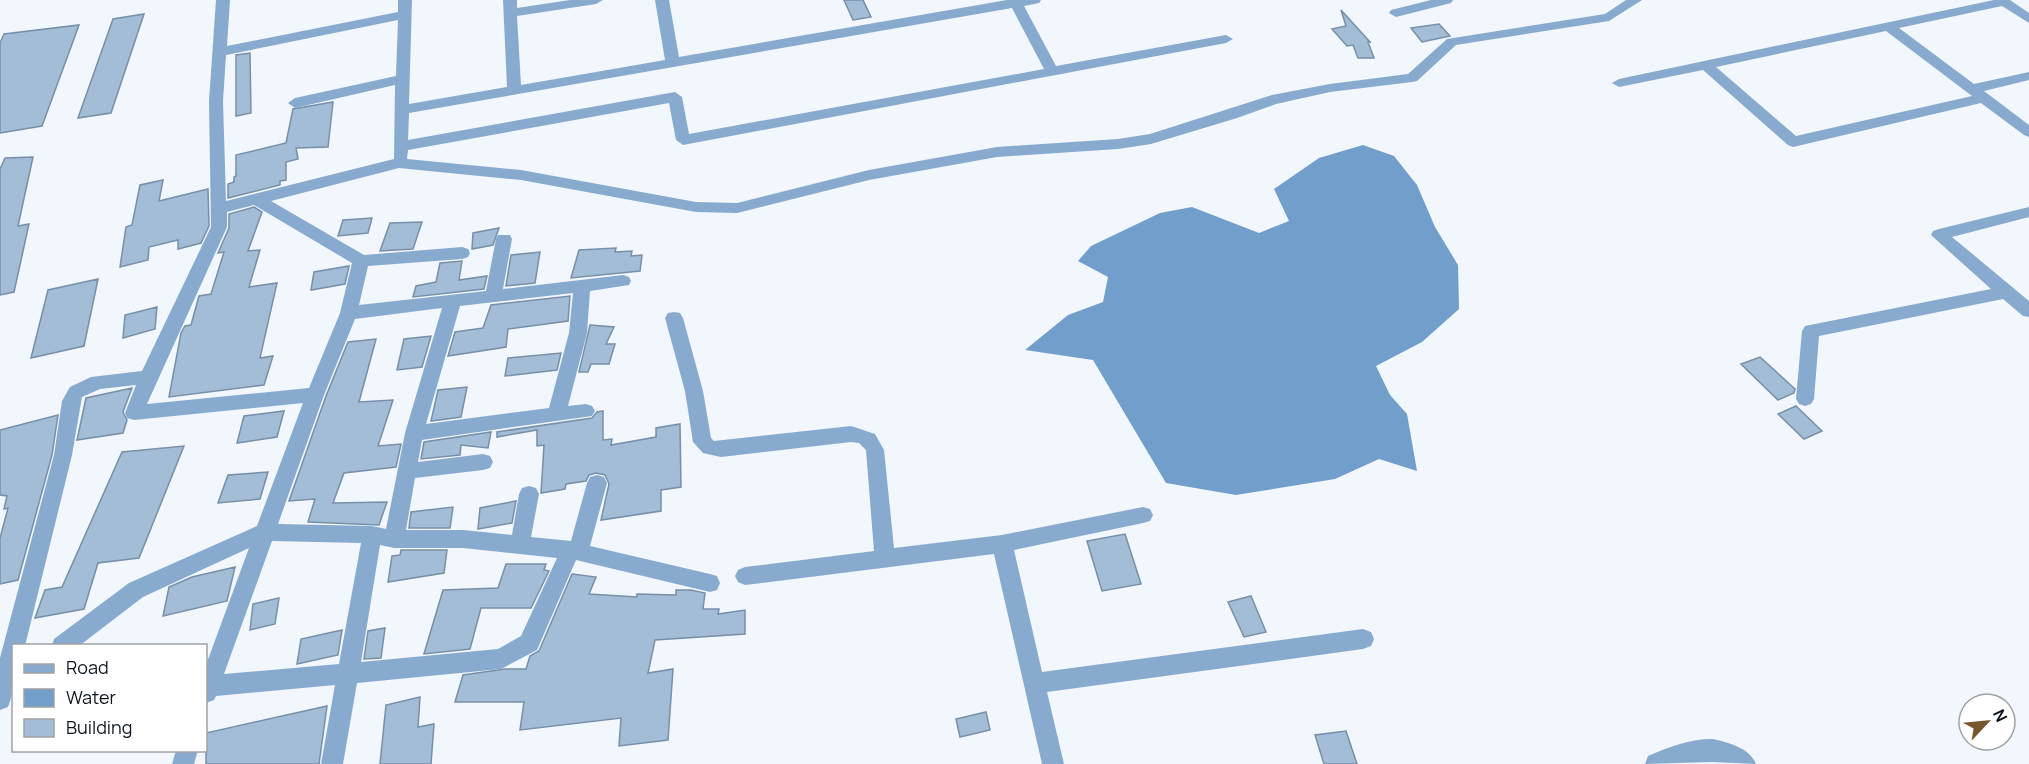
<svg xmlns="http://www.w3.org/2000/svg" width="2029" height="764" font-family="Manrope,sans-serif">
	<rect width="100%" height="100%" fill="#f1f7fc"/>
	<path fill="#729ecc" d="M1363 145 1394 156 1417 185 1435 227 1458 265 1459 309 1422 342 1376 366 1390 395 1407 414 1417 471 1379 459 1335 479 1236 495 1166 483 1093 360 1025 350 1068 315 1103 302 1108 277 1078 261 1091 246 1160 213 1192 207 1259 233 1289 221 1274 189 1319 158Z"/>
	<path fill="#a4bdd7" stroke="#778fa8" stroke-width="1.5" d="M844 0H863L871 17 853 20Z
		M1341 10 1370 42H1368L1374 58H1358L1353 45 1347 46 1332 29 1346 26Z
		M144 14 111 113 78 118 113 19Z
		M1439 24 1450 36 1422 42 1411 28Z
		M79 25 42 126 0 133V43L4 34Z
		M250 53 251 113 236 116V55Z
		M333 102 328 147 296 148 298 159 286 162V180L280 181V185L228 198V184L234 182V177L236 176V155L286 143 293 109Z
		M33 157 18 226 29 224 14 292 0 295V169L5 158Z
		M163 180 159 201 208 189 209 226 201 243 178 249V240L149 247 148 260 120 267 126 227 132 225 140 185Z
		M254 207 262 212 248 251 260 250 249 287 277 283 260 358 273 356 264 385 169 397 181 333 185 326 191 325 199 296 211 294 224 252 218 253 229 228V214Z
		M372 218 368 233 338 236 343 220Z
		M422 222 413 249 380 251 390 223Z
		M499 228 493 245 472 249 473 233Z
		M616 248 615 252 632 251 631 256 642 255 640 271 571 278 579 250Z
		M540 252 535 283 506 286 511 255Z
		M462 261 459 280 487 276 484 289 413 297 416 286 436 282 440 263Z
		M349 266 345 284 311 290 314 272Z
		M98 279 84 346 31 358 48 290Z
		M570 296 568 321 508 329 506 347 448 356 455 332 483 328 491 305Z
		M157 307 155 329 123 338 125 315Z
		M590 325 614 327 606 344H615L609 364H591L588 372H579Z
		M431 336 422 367 397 370 404 339Z
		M376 339 359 402 393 400 378 446 401 444 396 467 344 473 333 503 387 502 379 525 308 522 315 499 289 501 326 396 348 342Z
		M561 353 557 370 505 376 508 358Z
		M1760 357 1795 389 1794 393 1778 400 1741 364Z
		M467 387 461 417 431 421 438 390Z
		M132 388 123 412 127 420 123 433 77 440 86 398Z
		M1796 406 1822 431 1804 439 1778 414Z
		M284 411 277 437 237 443 244 416Z
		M603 411V440L612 439 611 445 656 437V428L680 424 681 487 661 490V511L601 520 609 484 605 475 596 473 589 475 586 481 566 484 565 489 541 493 544 445 537 446V430L497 437V432L592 418 597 412Z
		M58 415 52 455 18 580 0 584V538L8 508 4 509 7 496 0 495V430Z
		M491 432 488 448 461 445 460 455 421 459 424 442Z
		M184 446 139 558 98 563 84 609 35 618 45 590 62 587 122 452Z
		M268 472 260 499 218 503 228 475Z
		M516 501 512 523 478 529 480 508Z
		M453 507 450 528H409L411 512Z
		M1125 534 1141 584 1102 591 1087 541Z
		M401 550H447L444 573 388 582 392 556 400 555Z
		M506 564H546L544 570 549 571 531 608H481L470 649 424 654 443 590 498 588Z
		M235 567 227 601 163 616 169 587 192 577Z
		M572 574 596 577 589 594 637 597V594L676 595V590H691L705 593 703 609H719L718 614 745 610V634L655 640 648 673 673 669 668 740 619 746 621 718 520 730 524 702H455L463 675 505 669H526L530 656 539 651Z
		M1251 596 1266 632 1244 637 1228 602Z
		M279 598 275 624 250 630 253 604Z
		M385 628 381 658 364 659 368 631Z
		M342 630 338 655 297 664 301 639Z
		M420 697 418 727 434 724 431 764H380L386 705Z
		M327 706 319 764H206V733Z
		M986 712 990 730 960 737 956 719Z
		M1346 731 1357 764H1324L1315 735Z"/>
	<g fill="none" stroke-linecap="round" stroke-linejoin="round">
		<path fill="#88aace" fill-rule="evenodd" d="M216 0H230L227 46 398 12V0H412L409 104 507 87 503 0H517V8L570 0H603L596 4 517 16 521 85 665 60 655 0H669L679 57 1007 0H1041L1039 3 1024 6 1056 66 1226 35 1233 39 1226 43 683 145 676 140 669 103 408 150 407 159 521 170 696 202 737 203 869 170 997 147 1118 139 1150 134 1272 95 1330 84 1408 74 1447 39 1605 14 1626 0H1642L1609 21 1456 45 1417 81 1412 82 1330 92 1276 104 1237 118 1151 144 1118 149 997 157 869 180 737 213 696 212 521 180 399 168 271 201 364 255 462 247 468 249 470 253 468 257 462 259 368 266 359 305 486 291 496 239 498 235H510L512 239 503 289 623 275 629 277 631 281 629 285 590 291 587 333 568 406 586 404 592 406 595 411 592 416 422 440 418 462 483 454 490 456 493 462 490 468 483 470 415 478 406 530H463L512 535 519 494 522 488 529 486 536 488 539 494 531 537 571 541 587 483 590 477 597 475 604 477 607 483 590 546 710 574 717 576 720 583 717 590 710 592 576 560 537 650 501 669 357 683 343 764H321L335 685 216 696 214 700 206 703V665L249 548 143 597 79 646H52L54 639 129 583 257 526 303 403 134 420 127 418 125 413 136 385 100 389 82 397 72 455 25 646H14C14 666 16 687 8 707L0 710V658L54 455 62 401 70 387 91 377 142 371 211 227 209 101ZM1012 8 1044 69 689 134 682 97 675 92 408 140 409 113ZM398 20 396 76 295 98 288 103 295 108 395 85 394 159 226 201 223 101 226 55ZM254 205 352 263 340 313 309 388 147 404 227 227V212ZM573 293 569 333 549 408 426 424 460 306ZM442 308 405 433 386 529 372 526 278 524 324 395 355 319ZM272 541 361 543 339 664 224 674ZM380 545 394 548H463L557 558 521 636 498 649 361 662Z
			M1431 0H1453L1451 3 1396 17 1389 13 1391 10Z
			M1994 0H2010L2029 13V23L2002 6 1899 28 1974 84 2029 72V80L1984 91 2029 125V137L2024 135 1981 103 1793 147 1788 145 1703 70 1619 87 1612 83 1619 79ZM1886 31 1972 96 1796 136 1716 67Z
			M2029 207V217L1952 237 2029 301V317L2023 316 2003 299 1819 336 1814 399 1811 404 1805 406 1799 404 1796 399 1802 331 1805 326 1991 289 1931 235 1933 231 1939 229Z
			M674 312 680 313 683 318 703 391 711 438 714 441 851 426 875 434 884 450 894 548 1002 535 1143 507 1150 509 1153 515 1150 521 1143 523 1014 550 1042 672 1363 629 1371 632 1374 639 1371 646 1363 649 1047 692 1064 764H1042L994 554 745 585 738 582 735 576 738 570 745 567 874 551 866 450 859 443 851 442 721 457 703 453 693 442 685 391 665 318 668 313Z
			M1712 739C1728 742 1750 748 1756 764L1712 762 1645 764 1648 756C1669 747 1689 739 1712 739Z
			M176 750H198L194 764H172Z"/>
	</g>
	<rect x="12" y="644" width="195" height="108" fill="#ffffff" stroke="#9ea2a5" stroke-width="1.5"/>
	<rect x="24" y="664" width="30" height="9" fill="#88aace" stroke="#9ea2a5" stroke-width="1.5"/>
	<text x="66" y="674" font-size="18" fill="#0d161f">Road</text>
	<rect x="24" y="689" width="30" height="18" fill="#729ecc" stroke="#9ea2a5" stroke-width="1.5"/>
	<text x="66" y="704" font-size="18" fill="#0d161f">Water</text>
	<rect x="24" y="719" width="30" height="18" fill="#a4bdd7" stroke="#9ea2a5" stroke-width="1.5"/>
	<text x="66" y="734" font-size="18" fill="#0d161f">Building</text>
	<g transform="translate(1987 722) rotate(64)"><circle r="28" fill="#ffffff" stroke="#9ea2a5" stroke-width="1.5"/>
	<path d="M0-4.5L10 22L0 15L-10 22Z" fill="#78572e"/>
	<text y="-9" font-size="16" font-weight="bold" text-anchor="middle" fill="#0d161f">N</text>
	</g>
</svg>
